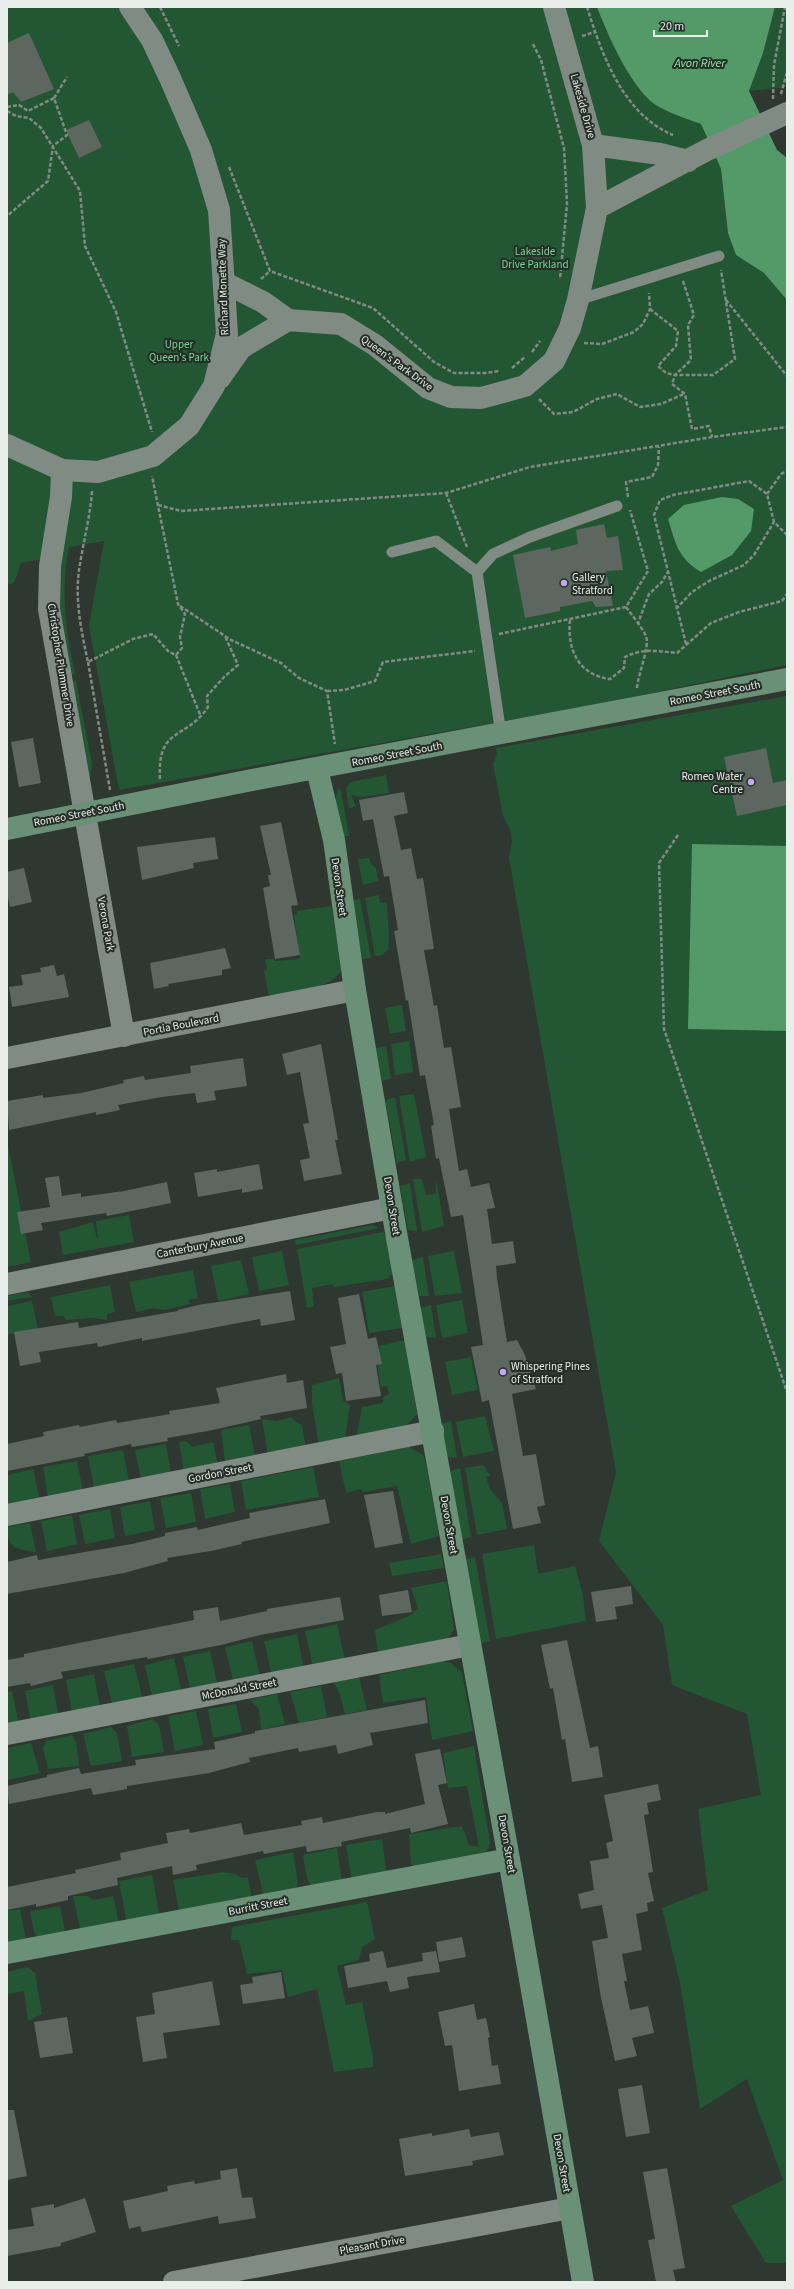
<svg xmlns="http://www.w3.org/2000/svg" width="794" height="2289" font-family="'Source Sans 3',sans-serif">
	<rect width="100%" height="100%" fill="#2e3730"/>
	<path fill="#235734" d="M7 7H597L605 29 658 107 701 124 721 169 728 233 736 255 764 273 787 300V665L589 706 119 790 89 626 104 541 69 547C60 591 66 631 75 674L65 676 42 559 21 563 14 583 7 585Z
		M775 7H787V87L749 91 763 53Z
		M76 680 92 764 90 779 67 682Z
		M787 696V2263H766L731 2206 783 2180 747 2079 700 2109 680 1983 662 1908 708 1890 698 1809 761 1795 747 1714 672 1685 663 1625 599 1541 616 1473 509 858 512 842 510 830 503 816 493 764 497 754 496 748Z
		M386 775 389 793 361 797 351 795 356 806 349 809 346 788 351 782Z
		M338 789 341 790 349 836H341L335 801Z
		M369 858 371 864 376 868 378 881 363 885 358 859Z
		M379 895 380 903 387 902 389 938 388 950 382 955 375 956 365 898Z
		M360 898 371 958 362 959 352 901Z
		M331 906 342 967C338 989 290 992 271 996L268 993 264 971 267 969 265 959H274L275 961 300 959 294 915 297 914V911Z
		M402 1005 406 1031 390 1034 385 1008Z
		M409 1041 413 1072 395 1075 391 1044Z
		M386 1046 391 1079 382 1081 376 1048Z
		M414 1094 426 1157 410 1162 399 1096Z
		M395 1097 406 1160 397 1163 385 1100Z
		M7 1140 31 1262 7 1267Z
		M413 1179H422L426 1195 436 1194V1179L444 1226 422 1232Z
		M410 1183 417 1231 408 1230 400 1186Z
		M129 1215 134 1242 63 1255 59 1232 93 1222 97 1239H98L96 1221Z
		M372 1225 379 1228 296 1245 295 1240Z
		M383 1232 388 1242 393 1273 387 1279 381 1280 334 1287 332 1284 312 1288 314 1306 307 1308 297 1249Z
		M282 1251 289 1285 259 1291 252 1257Z
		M454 1251 462 1293 435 1296 428 1256Z
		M423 1257 429 1296H419L412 1260Z
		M241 1260 249 1294 218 1301 211 1266Z
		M193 1270 198 1298 188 1300 190 1304 164 1310 154 1308 136 1312 129 1282Z
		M110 1285 115 1312 107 1314V1320L93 1318 66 1320 64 1316H55L51 1297Z
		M395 1286 402 1328 369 1333 362 1292Z
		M28 1292 32 1297 7 1301V1296Z
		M462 1300 468 1333 442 1338 436 1305Z
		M32 1301 38 1329 7 1335V1306Z
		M431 1305 436 1338 426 1337 420 1308Z
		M405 1340 417 1414 406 1426 357 1435 362 1407 383 1403V1397L389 1394 387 1386 381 1387 378 1370 379 1346Z
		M471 1357 478 1390 452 1395 445 1362Z
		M339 1378 343 1401 350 1405 345 1438 319 1445 312 1404V1385Z
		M485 1416 494 1451 463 1457 456 1422Z
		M291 1417 297 1423 302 1425 306 1448 268 1455 262 1419 277 1421Z
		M451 1421 457 1458 447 1457 440 1424Z
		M249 1425 255 1456 225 1461 221 1430Z
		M186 1441 193 1447 213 1442 218 1465 184 1472 179 1442Z
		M166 1444 171 1473 141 1479 135 1450Z
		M409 1447 423 1455 426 1463 439 1536 411 1544 397 1486 363 1492 361 1489 346 1493 339 1461Z
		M123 1450 129 1481 94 1487 88 1456Z
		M77 1461 83 1491 48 1498 43 1467Z
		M484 1465 490 1476 486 1477 490 1489 502 1503 507 1529 477 1535 465 1468Z
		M313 1467 319 1497 246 1510 241 1481Z
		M460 1468 471 1537 460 1540 448 1472Z
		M33 1469 40 1500 7 1506V1475Z
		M230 1484 235 1512 205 1519 200 1489Z
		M191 1493 196 1522 166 1528 160 1498Z
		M150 1501 155 1530 125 1536 120 1507Z
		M110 1509 115 1538 85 1544 79 1515Z
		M72 1515 77 1544 47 1551 41 1521Z
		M30 1523 36 1552C16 1549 7 1549 7 1527Z
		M534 1545 538 1574 575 1566 583 1596 586 1621 496 1639 482 1554Z
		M441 1554 444 1568 392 1576 389 1563Z
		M475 1557 490 1641 478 1644 464 1560Z
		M442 1582H447L454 1629 447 1641 378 1654 375 1630 411 1615 418 1608 411 1588Z
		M337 1624 345 1660 313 1667 305 1631Z
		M297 1634 304 1669 272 1676 264 1641Z
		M252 1641 260 1677 234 1683 225 1647Z
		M210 1651 218 1687 191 1693 183 1657Z
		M174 1658 182 1694 153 1701 145 1665Z
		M443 1661 451 1663 462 1673 473 1731 432 1740 426 1697 383 1703 379 1675Z
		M134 1664 143 1700 113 1707 104 1671Z
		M94 1674 100 1707 72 1713 66 1680Z
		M359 1678 367 1710 345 1714 340 1694 333 1682Z
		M53 1685 59 1718 31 1723 25 1691Z
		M321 1686 327 1717 299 1723 290 1692Z
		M12 1691 19 1725 7 1727V1692Z
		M277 1694 285 1724 261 1730 259 1709 250 1700Z
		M236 1704 242 1732 213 1738 208 1709Z
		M196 1711 203 1745 175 1751 168 1716Z
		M153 1719 159 1725 164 1752 132 1757 127 1726Z
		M111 1727 117 1733 122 1761 91 1766 83 1734Z
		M72 1735 76 1742 79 1766 48 1769 43 1748 46 1741Z
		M31 1743 40 1773 7 1780V1748Z
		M474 1746 490 1842 489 1848 482 1854 416 1868 411 1864 409 1834 462 1826 469 1845 479 1847 467 1786 448 1788 443 1753Z
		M382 1839 387 1874 355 1880 351 1876 346 1845Z
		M337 1848 342 1882 312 1888 307 1879 303 1855Z
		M293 1852 298 1882 296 1892 264 1898 255 1860Z
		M223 1872 235 1874 242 1878 248 1877 252 1900 180 1915 173 1880Z
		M152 1875 160 1919 127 1924 119 1881Z
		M73 1896H87L94 1900 113 1896 120 1927 81 1933Z
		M367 1902 375 1939 362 1947 359 1960 337 1966 346 2005 362 2002 373 2057V2067L334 2072 317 1989 288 1997 282 1970 247 1974 239 1940H231L232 1927Z
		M60 1906 66 1937 41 1942 34 1932 30 1911Z
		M20 1909 27 1945 7 1949V1911Z
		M27 1967 35 1973 42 2014 28 2021 24 1991 7 1994V1972Z"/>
	<path fill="#549a69" d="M597 7H775L763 53 749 91 777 150 787 158V300L764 273 736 255 728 233 721 169 701 124C687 119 672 114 659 107 633 93 607 34 597 7Z
		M722 497 738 499 754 509 751 531 732 555 701 572C677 557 676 544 668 519L684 505Z
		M692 844 787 846V1031L688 1029Z"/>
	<path fill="#5d675f" d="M29 33 54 89 21 102 13 92 7 95V43Z
		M89 120 102 147 79 158 66 130Z
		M604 524 607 538 618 536 623 570 606 571 613 606 596 607 592 601 560 607V611L525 618 513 555 550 547 551 551 578 544 576 530Z
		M33 738 41 783 19 787 11 742Z
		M766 748 773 783 787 780V805L737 816 724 757Z
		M404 792 408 813 394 816 401 850 411 848 417 879 423 878 434 949 424 950 434 1006 437 1005 444 1048 451 1047 461 1107 449 1109 459 1171 467 1169 471 1187 489 1183 495 1208 487 1209 492 1244 513 1241 516 1263 496 1266 497 1278 507 1342 517 1340 525 1355 536 1389 512 1394 523 1456 536 1454 545 1505 537 1507 541 1523 513 1529 489 1400 482 1402 471 1347 483 1345 463 1215 451 1217 439 1158 436 1159 431 1126 434 1125 425 1075 420 1076 408 1000 406 1001 394 931 398 930 389 876 384 877 373 819 363 821 359 800Z
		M281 822 298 905 291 906 300 955 275 959 263 888 270 886 268 875H271L260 826Z
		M215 837 218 859 193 863 194 868 142 880 137 847Z
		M24 868 32 902 10 907 7 894V872Z
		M225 948 231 968 222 970V975L168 984 169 986 154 989 150 963Z
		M54 965 57 976 64 974 69 997 12 1007 9 987 23 985 21 975 41 972 40 968Z
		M321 1044 338 1140H335L342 1174 304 1181 300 1160 310 1158 303 1124 309 1123 300 1072 287 1075 282 1054Z
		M243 1058 247 1086 214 1091 216 1100 197 1103 195 1093 162 1097 118 1105 120 1110 96 1115V1112L9 1130 7 1101 43 1095V1098L81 1093 124 1083 123 1080 144 1076 145 1080 191 1073 190 1066Z
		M259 1164 263 1189 242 1193V1189L198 1197 194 1173 217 1169V1172Z
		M59 1176 62 1196 81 1193V1197L124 1191 167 1182 171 1203 107 1216 106 1213 41 1223 43 1230 21 1234 17 1212 50 1207 45 1178Z
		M290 1291 295 1320 261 1326 260 1319 142 1341V1338L98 1347 97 1343 39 1352 41 1362 20 1366 14 1332 78 1322 79 1328 178 1311V1310L198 1305Z
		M359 1294 368 1339 376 1337 382 1364 376 1365 381 1396 346 1401 342 1373 336 1374 330 1347 346 1344 338 1298Z
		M286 1374 287 1383 303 1380 307 1408 260 1416 261 1419 208 1431 167 1438 168 1441 132 1447 131 1444 84 1454 85 1456 7 1471V1444L44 1436 43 1432 79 1425 80 1427 116 1420 117 1423 170 1414 169 1411 220 1403 216 1388Z
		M393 1491 403 1543 375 1548 364 1495Z
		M325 1499 330 1523 241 1542 242 1544 211 1551 167 1558 168 1561 124 1573 7 1594V1562L37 1555 38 1560 132 1544 165 1536V1533L197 1527 198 1530 250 1518 249 1513Z
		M631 1586 633 1604 615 1607 617 1619 596 1622 591 1592Z
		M408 1590 412 1612 382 1616 379 1595Z
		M340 1597 344 1620 260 1635 221 1645 148 1659 147 1657 61 1672 63 1678 31 1686 30 1683 7 1687V1660L24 1657V1654L194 1620 193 1611 218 1607 220 1621 267 1611V1609Z
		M567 1640 590 1748 598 1746 603 1777 572 1782 565 1739 562 1740 553 1688 550 1689 541 1645Z
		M425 1700 428 1723 370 1733 373 1745 338 1754 336 1745 299 1752 298 1748 249 1758 250 1762 209 1773 127 1786V1789L93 1795 91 1788 9 1804 7 1786 47 1777V1775L79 1768 81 1774 136 1765 135 1760 215 1749 214 1742 255 1733V1731Z
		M440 1749 447 1783 438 1785 448 1824 411 1833 410 1828 341 1842 342 1846 307 1852 306 1846 264 1854 263 1851 196 1865 197 1870 173 1875 172 1866 117 1878 118 1885 68 1896V1900L36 1907V1904L7 1910V1887L76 1873 75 1870 121 1860 120 1853 168 1843 166 1833 189 1829 190 1833 241 1823 244 1835 302 1825 301 1821 322 1817 323 1823 377 1812H385V1814L425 1804 415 1754Z
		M658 1784 661 1800 647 1803 649 1814 644 1815 653 1872 648 1873 654 1901 647 1903 648 1911 636 1914 642 1950 622 1954 627 1981H624L630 2010 648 2006 654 2033 632 2038 637 2056 615 2061 601 1998 592 1941 608 1938 602 1905 581 1909 578 1894 594 1890 590 1861 609 1858 606 1843 613 1841 604 1795Z
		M462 1937 466 1957 439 1962 436 1942Z
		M383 1951 387 1968 423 1961 422 1953 436 1951 440 1972 407 1977 409 1988 390 1992 387 1981 348 1988 344 1966 370 1961 369 1954Z
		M281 1972 285 1998 243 2004 240 1985 253 1983 252 1977Z
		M212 1981 220 2025 163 2033 167 2058 143 2062 136 2017 155 2014 152 1993Z
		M474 2004 477 2020 486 2018 490 2037 488 2038 492 2066 498 2065 501 2084 459 2091 452 2045 445 2046 438 2012Z
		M67 2017 73 2053 40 2058 34 2022Z
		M642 2085 650 2133 626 2137 618 2089Z
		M7 2110H14L27 2176 7 2180Z
		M469 2129 471 2137 499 2132 504 2155 472 2161 473 2165 405 2176 399 2139 432 2133V2136Z
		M237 2168 242 2198 252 2197 256 2218 219 2224 218 2216 142 2232 140 2226 129 2229 123 2201 168 2191 167 2186 194 2181 195 2184 221 2179 220 2171Z
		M667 2168 685 2268 673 2270 676 2282H656L648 2240 655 2239 643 2172Z
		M85 2198 96 2232 61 2243V2246L7 2256V2230L34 2226 31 2208 54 2204V2208Z"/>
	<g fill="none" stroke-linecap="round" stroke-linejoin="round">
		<path stroke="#838a85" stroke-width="2.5" stroke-dasharray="4 2" stroke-linecap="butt" d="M160 7 179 46
			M587 7C602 55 623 114 673 135
			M582 36 595 32
			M533 44 541 60 564 148 567 204 560 279
			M781 94 787 72
			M54 98 67 77
			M773 99 774 65 785 7
			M7 107 19 105 28 111 54 98 67 135 53 146 48 181 7 216
			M7 111 16 116 29 118 41 128 80 191 85 246 116 312 152 432
			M229 167 270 271 373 308 434 362 454 373H485L499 371
			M261 279 270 271
			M683 281 694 315 688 325 691 360 675 375 672 384 685 394 692 429 709 426 712 437
			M726 300 787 376
			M650 309 678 331 676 346 658 366 666 373 675 375H713L735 359 721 270
			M584 343 602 344 634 332 643 324 650 309 649 293
			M532 352 540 341
			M512 368 525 357
			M539 399 554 414 573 412 597 399 617 394 640 407 661 404 684 394
			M92 491C90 517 84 539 80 564 74 597 81 630 88 662L133 639 153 634 169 652 176 655 182 648 180 637 185 614 178 604 152 476
			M446 493 467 547
			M767 494 781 474 787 471
			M628 497 626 482 652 477 658 465 659 447
			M158 505 181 511 446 493 530 467 712 437 787 427
			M180 606 231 640 281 663 299 678 327 691 335 744
			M626 607 638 623 649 594 662 582 669 570
			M676 609 692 592 709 581 744 565 754 555 774 522
			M570 620C567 649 578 675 610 679L624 668 625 657C642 648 657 651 677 653L711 623 739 612 782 601 787 594
			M499 634 626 607 648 571 630 510
			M686 644 654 515 660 500 673 495 749 481 767 494 774 522 787 535
			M176 655 201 717
			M88 662 110 790
			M637 688C638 674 650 647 646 636 644 632 641 627 638 623
			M327 691 344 690 375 681 383 662 475 651
			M160 779C157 726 185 741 208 707L207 696 225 676 238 665 225 636
			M678 835 659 863 664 1029 787 1392"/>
		<path stroke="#808b83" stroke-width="11" d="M578 300 719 256
			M392 552 436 541 477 572 501 734
			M477 572 493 554 530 537 617 506"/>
		<path stroke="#808b83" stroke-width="22" d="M593 145 660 154 688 161
			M597 208 707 150 787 113
			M225 283 263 302 288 320
			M288 320 341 324 375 345 428 388 451 397 481 398 525 386 554 361 570 328 578 300 597 208 593 145 554 7
			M220 378 241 348 288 320
			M7 445 62 470 98 472 153 456 189 426 214 386 227 334 219 210 201 150 170 78 152 40 130 7
			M62 470 61 497 50 566 49 609 124 1036
			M7 1058 355 990
			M7 1284 392 1208
			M7 1515 433 1431
			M7 1734 470 1645
			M174 2282 570 2208"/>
		<path stroke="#6b9078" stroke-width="22" d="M317 769 334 840 355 990 397 1238 509 1859 583 2282
			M7 829 247 781 787 679
			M7 1953 509 1859"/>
	</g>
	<g fill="#c4a7f1" stroke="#242d26" stroke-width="1.5">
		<circle cx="564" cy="583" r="4"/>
		<circle cx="751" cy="782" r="4"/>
		<circle cx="503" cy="1372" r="4"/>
	</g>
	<g text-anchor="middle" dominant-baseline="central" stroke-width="4" stroke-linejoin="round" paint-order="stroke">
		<g font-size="11" fill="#e9eeea" stroke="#242d26">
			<text transform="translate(583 106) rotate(74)">Lakeside Drive</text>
			<text transform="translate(223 287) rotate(-92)">Richard Monette Way</text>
			<text transform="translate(397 363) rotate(36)">Queen's Park Drive</text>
			<text transform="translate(61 665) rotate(81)">Christopher Plummer Drive</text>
			<text transform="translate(715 693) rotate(-11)">Romeo Street South</text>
			<text transform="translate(397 754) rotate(-11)">Romeo Street South</text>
			<text transform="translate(79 814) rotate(-11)">Romeo Street South</text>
			<text transform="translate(339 887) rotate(82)">Devon Street</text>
			<text transform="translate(106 924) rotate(80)">Verona Park</text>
			<text transform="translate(181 1025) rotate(-11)">Portia Boulevard</text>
			<text transform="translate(392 1206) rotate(81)">Devon Street</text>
			<text transform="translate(200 1246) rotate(-11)">Canterbury Avenue</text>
			<text transform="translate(220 1473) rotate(-11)">Gordon Street</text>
			<text transform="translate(449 1525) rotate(80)">Devon Street</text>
			<text transform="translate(239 1689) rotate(-11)">McDonald Street</text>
			<text transform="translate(507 1844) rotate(80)">Devon Street</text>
			<text transform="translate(258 1906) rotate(-11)">Burritt Street</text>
			<text transform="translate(562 2163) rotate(80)">Devon Street</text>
			<text transform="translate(372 2245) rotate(-10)">Pleasant Drive</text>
		</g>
		<g font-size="11" fill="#79d996" stroke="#242d26">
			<text x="535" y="251">Lakeside<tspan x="535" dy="13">Drive Parkland</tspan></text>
			<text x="179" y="344">Upper<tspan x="179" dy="13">Queen's Park</tspan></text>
		</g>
		<g font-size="11" fill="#e9eeea" stroke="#242d26" text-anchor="start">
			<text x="572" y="577">Gallery<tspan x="572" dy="13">Stratford</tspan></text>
			<text x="743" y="776" text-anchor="end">Romeo Water<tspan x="743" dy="13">Centre</tspan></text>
			<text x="511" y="1366">Whispering Pines<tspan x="511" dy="13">of Stratford</tspan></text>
		</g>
		<g font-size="12" font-style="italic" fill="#8eefab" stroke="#242d26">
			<text x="700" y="63">Avon River</text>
		</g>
	</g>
	<rect width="794" height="2289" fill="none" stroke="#e9eeea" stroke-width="16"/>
	<path d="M654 30v6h53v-6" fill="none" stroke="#e9eeea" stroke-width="2"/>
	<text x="660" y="30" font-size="12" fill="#e9eeea" stroke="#242d26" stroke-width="3" paint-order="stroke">20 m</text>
</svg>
